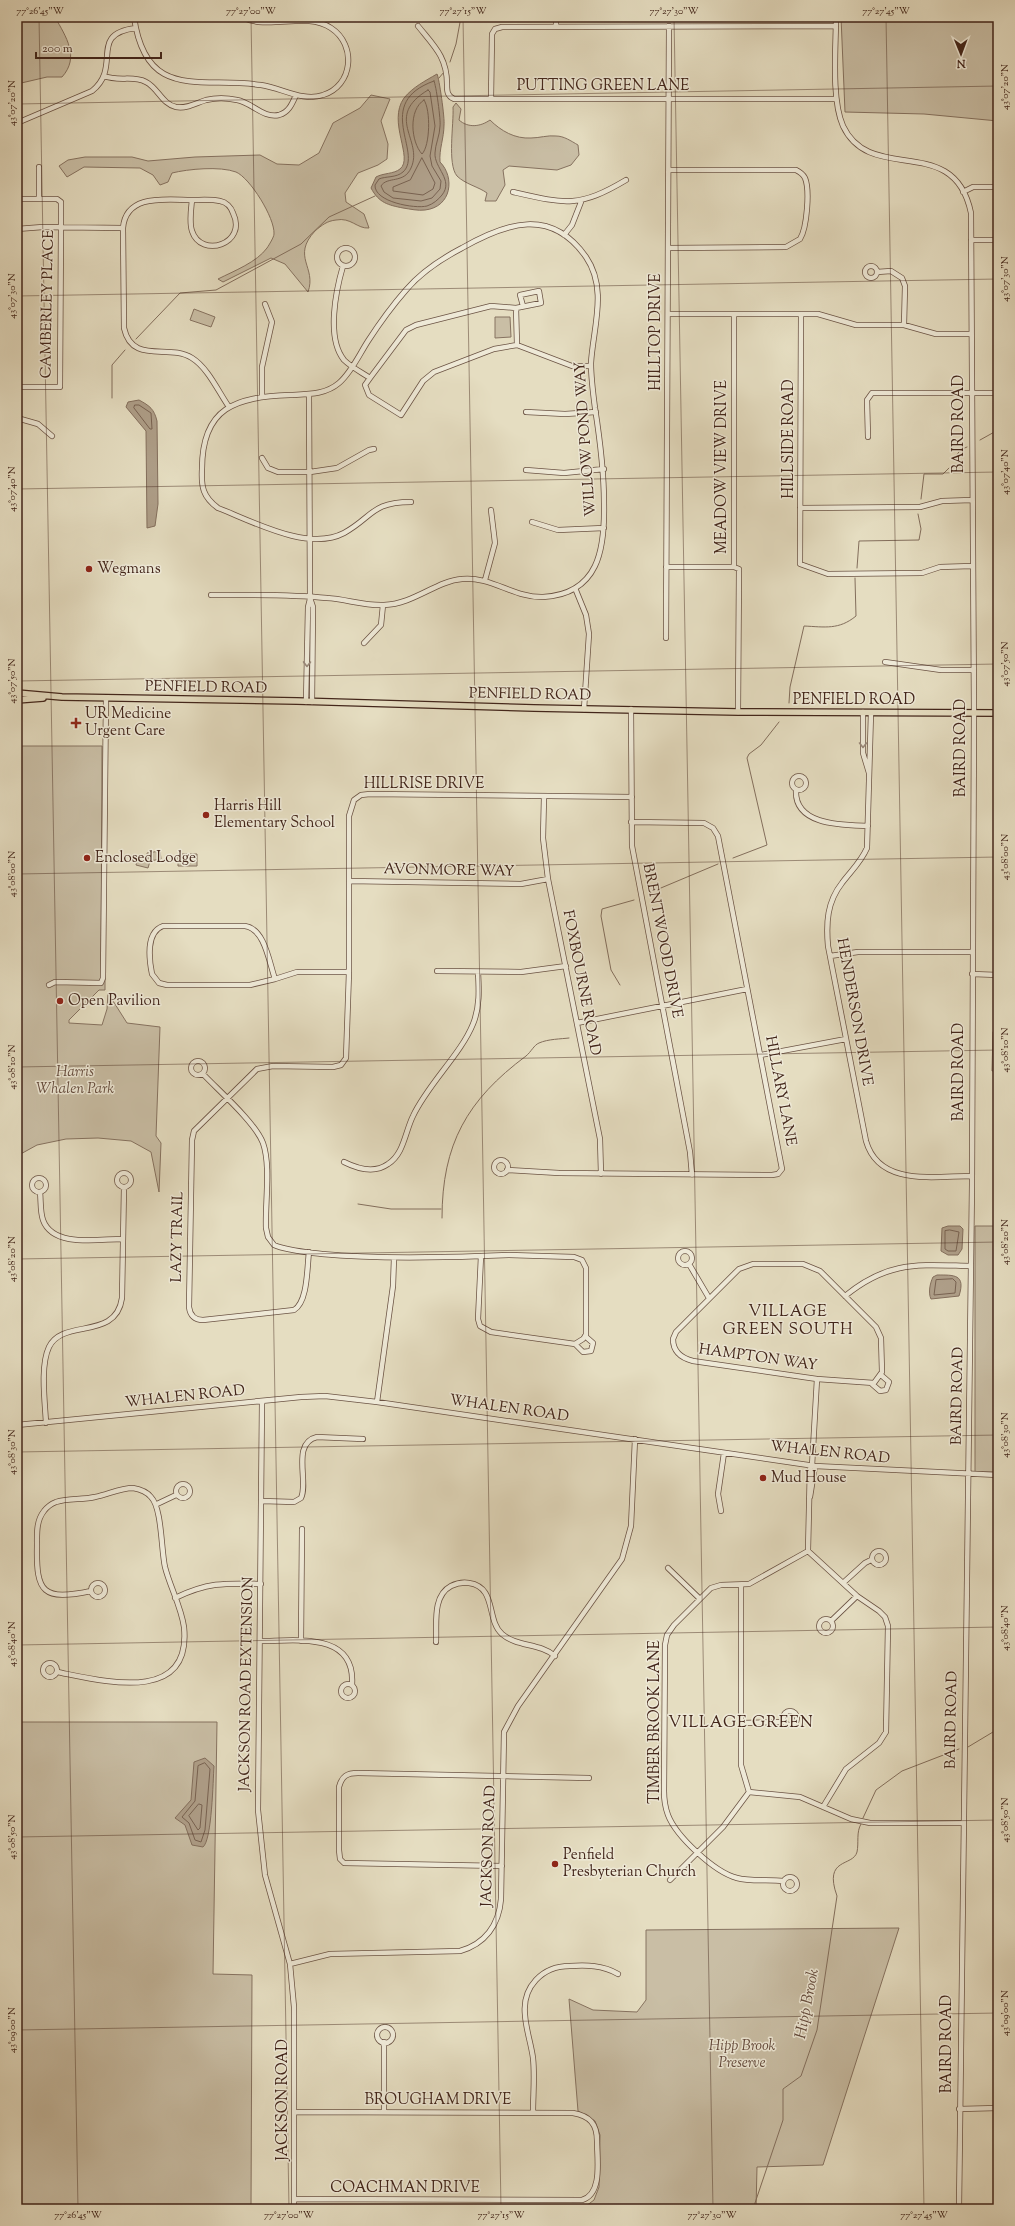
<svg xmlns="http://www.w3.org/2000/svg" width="1015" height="2226" font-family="'Sorts Mill Goudy',serif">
	<rect width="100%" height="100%" fill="#e5ddc1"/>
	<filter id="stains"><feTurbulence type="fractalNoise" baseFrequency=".005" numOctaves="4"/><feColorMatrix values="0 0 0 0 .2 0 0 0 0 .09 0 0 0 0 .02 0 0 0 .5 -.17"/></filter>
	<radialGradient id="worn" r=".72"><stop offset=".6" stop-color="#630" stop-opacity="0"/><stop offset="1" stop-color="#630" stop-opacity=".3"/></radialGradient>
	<path fill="#c9bea5" stroke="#867260" d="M17 17H55C66 37 80 57 62 77H47L17 84Z
		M841 17H998V121L924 114 845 112Z
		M371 95 390 99 381 121 388 144 387 159 378 165 358 173 345 193 346 202 364 214 369 228C357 229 351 217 336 220 327 221 322 225 315 231 291 257 317 267 308 292L285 264 271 258 223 282 218 279C234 271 257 262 267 248 269 245 274 237 274 234 275 218 250 178 236 172 220 166 188 169 172 173L168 182 160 185 153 175 140 168 84 167 67 177 59 166 68 160 85 157H132L148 161 195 157 260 155 277 164 299 165 319 153 333 123 360 108Z
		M456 103 461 109 459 120C468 128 480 127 490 120 501 131 515 139 531 138 539 138 548 135 556 136 564 136 571 141 578 145L579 155 571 165 557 170 509 166 503 170 505 185 496 201H485L487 193C479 187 465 184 457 176 447 164 454 124 453 107Z
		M194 309 215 317 211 327 190 320Z
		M495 317H510L511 337 495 338Z
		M17 746H102L101 976H105V990H99L69 1020V1023L102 1025 107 1009 108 993 127 1023 160 1027 156 1136 161 1143 159 1192 151 1152 131 1141 98 1138 66 1139 37 1145 17 1156Z
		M160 851 161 859 150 861 148 868 136 865 138 857 148 859 147 853Z
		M178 854H197V866H178Z
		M996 1028H998V1070L992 1071 993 1032Z
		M975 1226H998V1472H975Z
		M17 1722H217L213 1974 252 1975 251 2209H17Z
		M899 1928 823 2165 757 2167 756 2209H582L594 2200 599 2187 600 2135 595 2121 578 2111 569 1999 593 2010 637 2012 646 2000V1930Z"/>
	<path fill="#ae9e88" stroke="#836e5c" d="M437 74C439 77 445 119 444 125 444 138 439 149 440 162 455 177 452 207 425 210 418 211 410 209 403 208 388 205 379 203 371 188L376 177C383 173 394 174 400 169 414 158 387 122 404 98 413 87 425 81 437 74Z
		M139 400C150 406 154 409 157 421L158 504 155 526 147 528 146 431 126 407 128 402Z
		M948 1226H960L963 1229 962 1249 958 1255H948L941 1251 942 1228Z
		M937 1275C954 1275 966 1274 959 1296L931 1299C928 1293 930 1283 933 1277Z
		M205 1758 214 1766C213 1780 212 1840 203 1847L192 1845 185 1825 175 1818 191 1800 194 1762Z"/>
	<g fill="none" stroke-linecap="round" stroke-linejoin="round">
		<path stroke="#786251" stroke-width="1" d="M434 81C436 84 441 121 440 126 440 135 435 145 435 153 434 168 454 180 442 195 438 200 433 204 427 206 415 209 374 202 375 185L379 179C386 176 396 178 403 172 424 153 372 103 434 81Z
			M428 90 430 92 435 126 430 156 432 166 441 181 440 189 432 198 421 201 393 198 384 192 381 186C387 176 404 184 411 168 424 140 383 117 428 90Z
			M424 100C431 110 430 146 422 154 411 142 408 110 424 100Z
			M422 158 435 183 433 189 423 195 393 191V187L410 180Z
			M135 405H139L151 413 152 429H150L134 408Z
			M950 1230 959 1232 956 1251H948L945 1249V1231Z
			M953 1279 956 1282 955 1293 934 1295 936 1280Z
			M205 1763 210 1769 205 1830 201 1842 195 1840 189 1823 182 1817 195 1801 198 1766Z
			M199 1804 202 1805 200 1828 198 1830 189 1816Z"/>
		<path stroke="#836e5c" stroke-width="1" d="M450 62 456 44 461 17
			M439 78 444 72
			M136 339 180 293 216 290 301 244 329 217 375 196
			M112 398V365L125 350
			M980 440 998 430
			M954 460 960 450 967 447
			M921 499 924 474H943L949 468
			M857 568 859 541 919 540 921 529 918 514
			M789 703 790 687 804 626C825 627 839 630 856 616L855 578
			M733 858 767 845 747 758 749 754 761 745 779 722
			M649 893 718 864
			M620 985 611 970 601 916 602 909 634 900
			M358 1204 391 1209H441
			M442 1218C442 1144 467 1100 526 1056 531 1052 534 1045 539 1043 548 1039 561 1039 569 1038
			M968 1747 998 1729
			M863 1818 876 1790 902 1771 959 1749
			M753 2209 783 2120V2089L801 2076 817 2030 837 1896C823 1857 853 1867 857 1852 859 1843 856 1832 861 1824"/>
		<defs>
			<path id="minor" d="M134 17C146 102 200 76 261 85 282 88 303 102 323 95 353 86 357 45 331 28 306 11 269 31 242 17
				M836 17C836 47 831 99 843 126 871 186 954 131 971 213L974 712 972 1184 959 2209
				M418 26C434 46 447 57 447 84 447 91 447 96 454 99H836
				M556 27V17
				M104 76C119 82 133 75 146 82 158 88 162 104 176 107 187 109 196 103 206 100 215 98 227 98 237 100 251 102 264 119 279 115 289 112 292 104 296 95
				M491 99 492 34 495 29 502 27 836 26
				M17 123 92 91C123 66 87 34 136 28
				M513 192C565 204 579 208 626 180
				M963 192 973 187H998
				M17 199H57L61 202V227L60 387H17
				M39 199V167
				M192 200C167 200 126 193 123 228L124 328C132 365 169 343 192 358 208 368 218 391 229 407
				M192 200C201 200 211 199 220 201 226 202 231 207 233 213 248 244 201 259 192 231 189 222 191 210 192 200Z
				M17 229 43 227 123 228
				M564 235 572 225 581 202
				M971 240H998
				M337 257a9 9 0 1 1 18 0a9 9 0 1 1-18 0Z
				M668 248 786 247 800 239C807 228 810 190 805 178 803 174 800 172 796 170H669
				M343 266C336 290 326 338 344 360 351 367 361 372 370 378L365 385 369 395 401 415 423 381 434 372 494 349 517 345 572 366H591
				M865 272a6 6 0 1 1 12 0a6 6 0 1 1-12 0Z
				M877 272 891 271 902 278 905 286 904 325
				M516 308 541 303 539 291 520 295 523 306
				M668 314H818L856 325H904L936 334H970
				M801 314 800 564 828 574 922 573 940 567 972 566
				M370 378 406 330 416 325 491 306 516 308 517 345
				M309 394 310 598 313 607 312 702
				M262 396V367L272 322 265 304
				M526 412 565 414 596 412
				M17 418 38 424 52 436
				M868 437 867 400 872 393H998
				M262 458 268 468 278 472H310L337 468 369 450 374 449
				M526 470 564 473 604 469
				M800 508 920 507 942 501 972 500
				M532 522 558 530 604 528
				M666 567H734L739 569 738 712
				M734 567V314
				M485 580 495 543 491 510
				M575 588 586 615 589 634 584 709
				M211 595C249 595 289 594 327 598 346 599 364 606 384 605 414 604 436 581 462 579 491 576 514 598 543 597 599 594 605 549 604 503 604 471 600 440 595 408 593 393 591 378 591 363 593 328 608 289 586 257 551 207 506 223 462 248 441 259 422 271 406 290 392 306 379 324 368 341 359 355 351 373 339 383 325 395 307 394 290 395 236 397 202 407 202 469 201 487 203 497 218 508 252 521 308 552 344 533 373 517 371 502 411 502
				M666 638 669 26
				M364 643 381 625 383 605
				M885 662 941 670H973
				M306 702 308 607 310 599
				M631 709 632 846 690 1152 692 1175
				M863 712V753L869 773
				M871 713 867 848C861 862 851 871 842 883 827 902 826 923 828 946L866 1141C879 1187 935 1176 972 1176
				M792 783a7 7 0 1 1 14 0a7 7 0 1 1-14 0Z
				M796 790C794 826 844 825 868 826
				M544 797 543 838 548 879 600 1139 601 1174
				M349 881 521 884 548 879
				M163 926H245C265 929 269 962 275 979L250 985H167L159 983 152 974C149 959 146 932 163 926Z
				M830 956 858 952H972
				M437 971 521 972 566 966
				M972 974 998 975
				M275 979 297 972H349
				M49 985 55 982 101 983 103 978 106 698
				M577 1023 747 989
				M761 1055 846 1039
				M191 1068a7 7 0 1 1 14 0a7 7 0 1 1-14 0Z
				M203 1074C219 1091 255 1122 263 1143 271 1166 265 1202 266 1228L268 1237 274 1245C288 1251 306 1252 322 1254 375 1259 428 1258 481 1256
				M494 1167a7 7 0 1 1 14 0a7 7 0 1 1-14 0Z
				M344 1162C358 1169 374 1174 388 1164 404 1154 405 1132 413 1116 428 1084 461 1054 473 1024 480 1007 479 989 478 972
				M507 1170 559 1173 772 1175 778 1174 782 1169 718 836 713 828 704 823 631 822
				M117 1180a7 7 0 1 1 14 0a7 7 0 1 1-14 0Z
				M32 1185a7 7 0 1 1 14 0a7 7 0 1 1-14 0Z
				M40 1192C41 1201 40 1211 43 1220 53 1248 99 1239 122 1239
				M678 1258a7 7 0 1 1 14 0a7 7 0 1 1-14 0Z
				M309 1252C307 1267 308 1302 294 1310L203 1320C194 1320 190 1315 189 1307L192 1140 194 1131 257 1069 273 1066 333 1067 341 1065 346 1058 349 972V816L354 800 361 795 370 794 632 797
				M509 1255 574 1257 582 1260 586 1268V1335L583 1339 575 1344 491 1332 480 1326 478 1319 481 1256Z
				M689 1264 709 1298
				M803 1264 820 1271 876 1327 881 1338 882 1372 874 1383 817 1379 693 1361C681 1358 673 1352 673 1339L676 1332 739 1269 753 1264Z
				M845 1296C889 1260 919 1265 971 1266
				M575 1344 583 1352 591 1351 593 1343 585 1336
				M872 1384 880 1391 886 1390 889 1382 881 1375
				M262 1401 258 1810 265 1875 290 1964 294 2007V2209
				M377 1402 393 1286 394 1258
				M46 1423C45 1402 40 1366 49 1347 63 1318 116 1341 122 1298L124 1187
				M17 1425 301 1397 325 1396 377 1402 815 1466 998 1475
				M810 1465 808 1551 857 1596 879 1611 885 1617 888 1626 886 1732 879 1743 846 1769 823 1807
				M812 1466 817 1379
				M176 1491a7 7 0 1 1 14 0a7 7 0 1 1-14 0Z
				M810 1497 815 1466
				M262 1501 294 1502 301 1498C309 1482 291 1443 317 1437L363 1439
				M157 1504 176 1495
				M721 1511 718 1494 724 1453
				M872 1558a7 7 0 1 1 14 0a7 7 0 1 1-14 0Z
				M668 1568 699 1598
				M91 1590a7 7 0 1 1 14 0a7 7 0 1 1-14 0Z
				M843 1583 865 1563 871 1560
				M741 1585V1765L749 1792 800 1797 851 1819 870 1823H962
				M175 1598C208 1582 225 1583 261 1584
				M819 1626a7 7 0 1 1 14 0a7 7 0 1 1-14 0Z
				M831 1621 857 1596
				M260 1641C295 1641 356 1631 352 1685
				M301 1641 302 1529
				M436 1642C437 1624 432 1596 451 1586 457 1583 463 1582 469 1583 497 1587 486 1620 502 1634 517 1647 540 1643 555 1656
				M43 1670a7 7 0 1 1 14 0a7 7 0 1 1-14 0Z
				M57 1672C103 1681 192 1705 184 1627 181 1606 170 1587 165 1567 161 1549 162 1508 151 1497 147 1492 139 1489 133 1488 120 1488 107 1495 95 1497 82 1500 68 1498 56 1502 51 1504 47 1507 44 1511 36 1521 37 1534 37 1546 36 1593 43 1601 91 1591
				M341 1691a7 7 0 1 1 14 0a7 7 0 1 1-14 0Z
				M783 1718a7 7 0 1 1 14 0a7 7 0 1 1-14 0Z
				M741 1723 784 1722
				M502 1866 344 1863 340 1859 339 1850V1787C342 1776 347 1773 358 1773L589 1778
				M783 1884a7 7 0 1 1 14 0a7 7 0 1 1-14 0Z
				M670 1880 723 1827 749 1792
				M783 1881C768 1879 751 1882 737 1878 714 1872 676 1836 668 1815 665 1807 664 1799 664 1791L665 1645 667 1635 674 1625 711 1588 721 1585 749 1584 808 1551
				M290 1964 330 1954 460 1951C485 1944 499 1925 501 1899L504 1732 518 1706 622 1559 631 1526 635 1439
				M377 2035a8 8 0 1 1 16 0a8 8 0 1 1-16 0Z
				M959 2109 998 2108
				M384 2112V2042
				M533 2113C533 2095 535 2076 533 2058 531 2043 526 2030 525 2015 522 1987 542 1966 570 1966 586 1965 603 1965 618 1974
				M294 2199 582 2200C603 2194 597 2159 597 2141 597 2124 590 2116 573 2113L295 2112"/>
			<path id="major" d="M17 693 62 697 297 701 534 708 738 712 998 713
				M17 700 43 698"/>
		</defs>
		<use href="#minor" stroke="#6b5344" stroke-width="6"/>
		<use href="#major" stroke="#42251a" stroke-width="8"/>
		<use href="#minor" stroke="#eee9d7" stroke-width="4.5"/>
		<use href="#major" stroke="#e5ddc1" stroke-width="5.5"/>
	</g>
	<defs><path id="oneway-chevron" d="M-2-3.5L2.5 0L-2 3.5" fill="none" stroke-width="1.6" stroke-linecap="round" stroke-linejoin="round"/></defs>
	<g stroke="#988778">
		<use href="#oneway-chevron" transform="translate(307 664) rotate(91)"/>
		<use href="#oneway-chevron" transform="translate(863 745) rotate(90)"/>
	</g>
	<path fill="none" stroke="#42251a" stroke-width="1" stroke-opacity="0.45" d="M39 17 78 2209M251 17 289 2209M463 17 501 2209M674 17 713 2209M886 17 924 2209M17 104 998 86M17 296 998 279M17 489 998 472M17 681 998 664M17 874 998 857M17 1067 998 1050M17 1259 998 1242M17 1452 998 1435M17 1645 998 1627M17 1837 998 1820M17 2030 998 2013M787 2209 998 2205"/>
	<g fill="#8f2418" stroke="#eee9d7" stroke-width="1.5">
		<circle cx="89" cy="569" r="4"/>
		<path d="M74 717h4v4h4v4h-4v4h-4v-4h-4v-4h4z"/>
		<circle cx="206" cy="815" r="4"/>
		<circle cx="87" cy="858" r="4"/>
		<circle cx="60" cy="1001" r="4"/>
		<circle cx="763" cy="1478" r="4"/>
		<circle cx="555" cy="1864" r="4"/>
	</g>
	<g text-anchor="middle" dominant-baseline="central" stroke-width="3" stroke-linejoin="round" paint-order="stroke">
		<g font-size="15" fill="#42251a" stroke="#eee9d7">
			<text x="603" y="86">PUTTING GREEN LANE</text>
			<text transform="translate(48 304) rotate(-89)">CAMBERLEY PLACE</text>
			<text transform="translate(656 332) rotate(-90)">HILLTOP DRIVE</text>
			<text transform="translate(959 424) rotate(-90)">BAIRD ROAD</text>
			<text transform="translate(586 439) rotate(-94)">WILLOW POND WAY</text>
			<text transform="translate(789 439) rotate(-90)">HILLSIDE ROAD</text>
			<text transform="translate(722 467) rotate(-90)">MEADOW VIEW DRIVE</text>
			<text transform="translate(206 688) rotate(1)">PENFIELD ROAD</text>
			<text transform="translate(530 695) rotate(1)">PENFIELD ROAD</text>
			<text x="854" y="700">PENFIELD ROAD</text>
			<text transform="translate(961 748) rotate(-90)">BAIRD ROAD</text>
			<text x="424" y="784">HILLRISE DRIVE</text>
			<text transform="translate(449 871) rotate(1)">AVONMORE WAY</text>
			<text transform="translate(662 941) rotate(79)">BRENTWOOD DRIVE</text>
			<text transform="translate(581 983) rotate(79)">FOXBOURNE ROAD</text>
			<text transform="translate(854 1012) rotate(80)">HENDERSON DRIVE</text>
			<text transform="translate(959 1072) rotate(-90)">BAIRD ROAD</text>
			<text transform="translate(780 1091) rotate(79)">HILLARY LANE</text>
			<text transform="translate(178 1237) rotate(-89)">LAZY TRAIL</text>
			<text transform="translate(758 1358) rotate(8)">HAMPTON WAY</text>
			<text transform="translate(958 1396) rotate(-89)">BAIRD ROAD</text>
			<text transform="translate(185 1397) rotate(-6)">WHALEN ROAD</text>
			<text transform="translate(509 1409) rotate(8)">WHALEN ROAD</text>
			<text transform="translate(830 1453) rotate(6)">WHALEN ROAD</text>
			<text transform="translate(247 1684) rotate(-89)">JACKSON ROAD EXTENSION</text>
			<text transform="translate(952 1720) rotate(-89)">BAIRD ROAD</text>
			<text transform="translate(655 1722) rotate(-90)">TIMBER BROOK LANE</text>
			<text transform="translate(489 1846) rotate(-88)">JACKSON ROAD</text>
			<text transform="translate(947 2044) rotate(-90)">BAIRD ROAD</text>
			<text transform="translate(283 2100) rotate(-90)">JACKSON ROAD</text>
			<text x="438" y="2100">BROUGHAM DRIVE</text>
			<text x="405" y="2188">COACHMAN DRIVE</text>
		</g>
		<g font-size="15" fill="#42251a" stroke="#eee9d7" text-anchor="start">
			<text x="97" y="569">Wegmans</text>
			<text x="85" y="714">UR Medicine<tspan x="85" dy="17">Urgent Care</tspan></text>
			<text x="214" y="806">Harris Hill<tspan x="214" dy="17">Elementary School</tspan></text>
			<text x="95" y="858">Enclosed Lodge</text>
			<text x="68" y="1001">Open Pavilion</text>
			<text x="771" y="1478">Mud House</text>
			<text x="563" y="1855">Penfield<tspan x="563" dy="17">Presbyterian Church</tspan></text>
		</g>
		<g font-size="15" font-style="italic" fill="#644b3d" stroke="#eee9d7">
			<text x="75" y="1072">Harris<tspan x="75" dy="17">Whalen Park</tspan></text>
			<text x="742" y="2046">Hipp Brook<tspan x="742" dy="17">Preserve</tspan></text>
		</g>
		<g font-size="16" letter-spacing="1" fill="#42251a" stroke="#eee9d7">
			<text x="788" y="1312">VILLAGE<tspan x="788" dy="18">GREEN SOUTH</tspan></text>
			<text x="741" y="1723">VILLAGE GREEN</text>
		</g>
		<g font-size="16" font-style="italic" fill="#62493b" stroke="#eee9d7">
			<text transform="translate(808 2004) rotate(-79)">Hipp Brook</text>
		</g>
	</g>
	<rect width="1015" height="2226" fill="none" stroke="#e5ddc1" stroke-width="44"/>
	<g transform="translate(961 54) rotate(179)" stroke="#eee9d7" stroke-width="3" paint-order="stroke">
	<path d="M0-3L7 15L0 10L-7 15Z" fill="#42251a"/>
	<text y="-6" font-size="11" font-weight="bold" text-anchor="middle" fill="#42251a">N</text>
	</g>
	<path d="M36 52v6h125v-6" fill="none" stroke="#42251a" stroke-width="2"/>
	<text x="42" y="52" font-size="12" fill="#42251a" stroke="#eee9d7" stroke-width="3" paint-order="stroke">200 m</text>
	<rect x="22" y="22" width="971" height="2182" fill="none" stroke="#42251a" stroke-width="1.5"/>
	<g font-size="10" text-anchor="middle" fill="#42251a">
		<text x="40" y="14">77°26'45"W</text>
		<text x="251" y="14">77°27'00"W</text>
		<text x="463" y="14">77°27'15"W</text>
		<text x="674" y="14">77°27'30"W</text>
		<text x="886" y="14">77°27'45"W</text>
		<text transform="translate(1004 87) rotate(-90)" y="4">43°07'20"N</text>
		<text transform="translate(11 103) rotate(-90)" y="4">43°07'20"N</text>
		<text transform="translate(1004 279) rotate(-90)" y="4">43°07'30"N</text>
		<text transform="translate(11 296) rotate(-90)" y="4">43°07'30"N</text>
		<text transform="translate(1004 472) rotate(-90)" y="4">43°07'40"N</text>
		<text transform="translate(11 489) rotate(-90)" y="4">43°07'40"N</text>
		<text transform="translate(1004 664) rotate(-90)" y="4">43°07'50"N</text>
		<text transform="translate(11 681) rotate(-90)" y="4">43°07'50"N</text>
		<text transform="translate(1004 857) rotate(-90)" y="4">43°08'00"N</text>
		<text transform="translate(11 874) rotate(-90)" y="4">43°08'00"N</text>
		<text transform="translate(1004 1050) rotate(-90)" y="4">43°08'10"N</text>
		<text transform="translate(11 1067) rotate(-90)" y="4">43°08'10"N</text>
		<text transform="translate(1004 1242) rotate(-90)" y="4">43°08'20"N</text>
		<text transform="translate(11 1259) rotate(-90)" y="4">43°08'20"N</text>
		<text transform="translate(1004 1435) rotate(-90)" y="4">43°08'30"N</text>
		<text transform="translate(11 1452) rotate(-90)" y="4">43°08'30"N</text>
		<text transform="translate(1004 1628) rotate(-90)" y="4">43°08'40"N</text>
		<text transform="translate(11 1644) rotate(-90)" y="4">43°08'40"N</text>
		<text transform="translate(1004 1820) rotate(-90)" y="4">43°08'50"N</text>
		<text transform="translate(11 1837) rotate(-90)" y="4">43°08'50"N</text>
		<text transform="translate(1004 2013) rotate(-90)" y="4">43°09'00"N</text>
		<text transform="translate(11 2030) rotate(-90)" y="4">43°09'00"N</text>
		<text x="78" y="2218">77°26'45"W</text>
		<text x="289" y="2218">77°27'00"W</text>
		<text x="501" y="2218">77°27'15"W</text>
		<text x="712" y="2218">77°27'30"W</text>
		<text x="924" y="2218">77°27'45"W</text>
	</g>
	<rect width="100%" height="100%" filter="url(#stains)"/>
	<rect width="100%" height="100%" fill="url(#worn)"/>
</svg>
